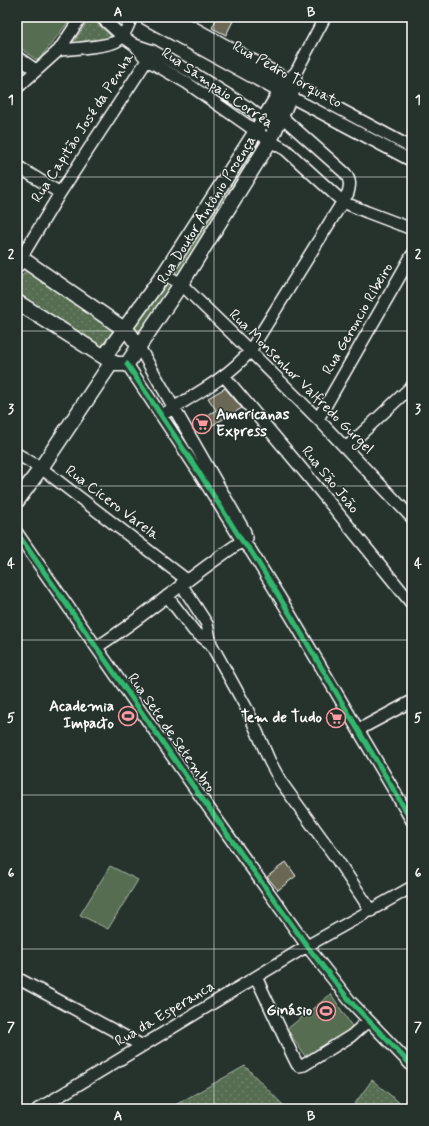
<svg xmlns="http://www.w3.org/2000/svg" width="429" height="1126" font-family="Mynerve,sans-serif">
	<defs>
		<pattern id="grass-dots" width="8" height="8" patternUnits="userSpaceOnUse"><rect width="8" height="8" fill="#576d51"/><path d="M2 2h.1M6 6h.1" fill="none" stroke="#70836b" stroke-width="1.8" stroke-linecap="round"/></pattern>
	</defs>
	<rect width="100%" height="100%" fill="#26332d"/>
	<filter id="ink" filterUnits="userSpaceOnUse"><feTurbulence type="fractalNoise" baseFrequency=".025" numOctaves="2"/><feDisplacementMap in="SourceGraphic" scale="8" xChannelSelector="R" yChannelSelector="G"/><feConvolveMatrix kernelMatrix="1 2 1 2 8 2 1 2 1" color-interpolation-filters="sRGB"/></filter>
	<g filter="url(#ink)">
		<path fill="url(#grass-dots)" stroke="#abb6a8" d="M91 17 113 38 89 40 72 44Z
			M17 62 28 70 17 80Z
			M253 140 264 145 139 340 131 329Z
			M26 270 116 328 101 349 17 295V283Z
			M245 1066 287 1109H168Z
			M372 1080 407 1109H351Z"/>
		<path fill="#576d51" stroke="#abb6a8" d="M17 17H72L38 61 17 46Z
			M110 866 138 880 108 929 80 915Z
			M331 994 353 1028 306 1058 287 1029Z"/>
		<path fill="#6b6854" stroke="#fff" d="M217 17H235L226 35 212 28Z
			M225 388 242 408 201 432 195 423 216 410 208 398Z
			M286 862 296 876 278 890 267 877Z"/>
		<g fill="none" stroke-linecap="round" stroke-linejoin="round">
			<defs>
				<path id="minor" d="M101 17 122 36 135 45 153 51 196 75 249 108 270 125
					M135 45 147 60 187 83 270 141 286 150 343 202 367 212 412 229
					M59 50C72 49 107 47 117 41 125 36 128 25 132 17
					M17 57 36 70
					M296 72 295 85 412 148
					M291 77 296 72 325 17
					M17 88 59 50 81 17
					M291 97 412 161
					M17 166 60 193
					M21 258 60 193 153 51
					M164 274 181 284 250 351 318 419 412 518
					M139 347 245 532
					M127 364 200 474 242 541 251 551 291 616 412 821
					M224 376 307 475 412 604
					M162 415C193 395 227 379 250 351L348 193C350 185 351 181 345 173L282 117
					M318 419 412 255
					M346 448 412 386
					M17 454 41 468 187 580
					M17 533 181 769 307 946 350 1001 412 1066
					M181 584 207 624 211 644 248 711 270 762 281 782 336 858 371 911
					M167 596 194 631 211 644
					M97 647C149 614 195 571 247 538
					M358 730 412 701
					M256 977 292 1054 297 1064 299 1066 304 1065 351 1036 368 1021
					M17 978 141 1045
					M38 1109 307 946 412 887"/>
				<path id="major" d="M146 17 288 95
					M17 265 21 258 124 329 130 334 139 347
					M17 302 112 362 117 364H127L181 284 270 141 295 85 171 17
					M104 357 164 274 264 119 287 81
					M17 501 41 468 112 362"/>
			</defs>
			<use href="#minor" stroke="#fff" stroke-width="14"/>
			<use href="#major" stroke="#fff" stroke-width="17"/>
			<use href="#minor" stroke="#26332d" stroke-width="11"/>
			<use href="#major" stroke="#26332d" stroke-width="14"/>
			<defs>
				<path id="cycleway" d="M127 364 200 474 242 541 251 551 291 616 412 821
					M17 533 181 769 307 946 350 1001 412 1066"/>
			</defs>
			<use href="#cycleway" stroke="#26332d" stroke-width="8"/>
			<use href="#cycleway" stroke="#33b770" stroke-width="5"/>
		</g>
	</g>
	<path fill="none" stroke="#fff" stroke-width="1" stroke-opacity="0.55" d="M214 17V1109M17 177H412M17 331H412M17 486H412M17 640H412M17 795H412M17 949H412"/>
	<defs>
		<symbol id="supermarket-ring" viewBox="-11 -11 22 22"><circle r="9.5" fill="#26332d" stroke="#ff9aa2" stroke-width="1.5"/><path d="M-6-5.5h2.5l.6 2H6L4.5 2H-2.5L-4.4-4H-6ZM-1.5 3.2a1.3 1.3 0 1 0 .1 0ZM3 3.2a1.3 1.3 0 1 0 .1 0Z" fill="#ff9aa2"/></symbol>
		<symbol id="stadium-ring" viewBox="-11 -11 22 22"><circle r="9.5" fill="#26332d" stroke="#ff9aa2" stroke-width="1.5"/><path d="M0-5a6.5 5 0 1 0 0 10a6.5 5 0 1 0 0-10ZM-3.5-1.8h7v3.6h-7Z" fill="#ff9aa2"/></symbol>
	</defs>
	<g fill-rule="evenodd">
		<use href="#supermarket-ring" x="191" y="413" width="22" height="22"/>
		<use href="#stadium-ring" x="117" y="705" width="22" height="22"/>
		<use href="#supermarket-ring" x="325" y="707" width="22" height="22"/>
		<use href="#stadium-ring" x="315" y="1000" width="22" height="22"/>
	</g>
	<g text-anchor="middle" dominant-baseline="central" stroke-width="3" stroke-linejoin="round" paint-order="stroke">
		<g font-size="15" fill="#fff" stroke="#26332d">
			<text transform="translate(287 75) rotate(29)">Rua Pedro Torquato</text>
			<text transform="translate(217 88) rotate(34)">Rua Sampaio Corrêa</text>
			<text transform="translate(83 128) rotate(-57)">Rua Capitão José da Penha</text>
			<text transform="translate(207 210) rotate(-58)">Rua Doutor Antônio Proença</text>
			<text transform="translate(358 319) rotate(-60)">Rua Geroncio Ribeiro</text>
			<text transform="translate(301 382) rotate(45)">Rua Monsenhor Valfredo Gurgel</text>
			<text transform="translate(330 480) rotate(51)">Rua São João</text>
			<text transform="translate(112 503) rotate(37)">Rua Cicero Varela</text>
			<text transform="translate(171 733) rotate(55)">Rua Sete de Setembro</text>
			<text transform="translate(165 1014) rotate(-31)">Rua da Esperanca</text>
		</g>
		<g font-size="15" font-weight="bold" fill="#fff" stroke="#26332d" text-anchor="end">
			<text x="216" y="415" text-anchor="start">Americanas<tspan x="216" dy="17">Express</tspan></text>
			<text x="114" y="707">Academia<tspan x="114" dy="17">Impacto</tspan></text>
			<text x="322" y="718">Tem de Tudo</text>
			<text x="312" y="1011">Ginásio</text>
		</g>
	</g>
	<rect width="429" height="1126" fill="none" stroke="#26332d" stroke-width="44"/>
	<rect x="22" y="22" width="385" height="1082" fill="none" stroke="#fff" stroke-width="1.5"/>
	<g font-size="13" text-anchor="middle" font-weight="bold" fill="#fff">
		<text x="118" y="16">A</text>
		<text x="311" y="16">B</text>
		<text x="11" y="104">1</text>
		<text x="418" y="104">1</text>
		<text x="11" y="258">2</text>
		<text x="418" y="258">2</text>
		<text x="11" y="413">3</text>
		<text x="418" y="413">3</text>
		<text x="11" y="568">4</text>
		<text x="418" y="568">4</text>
		<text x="11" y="722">5</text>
		<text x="418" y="722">5</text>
		<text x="11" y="877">6</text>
		<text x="418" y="877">6</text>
		<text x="11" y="1031">7</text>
		<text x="418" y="1031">7</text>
		<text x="118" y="1120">A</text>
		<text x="311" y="1120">B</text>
	</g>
</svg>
